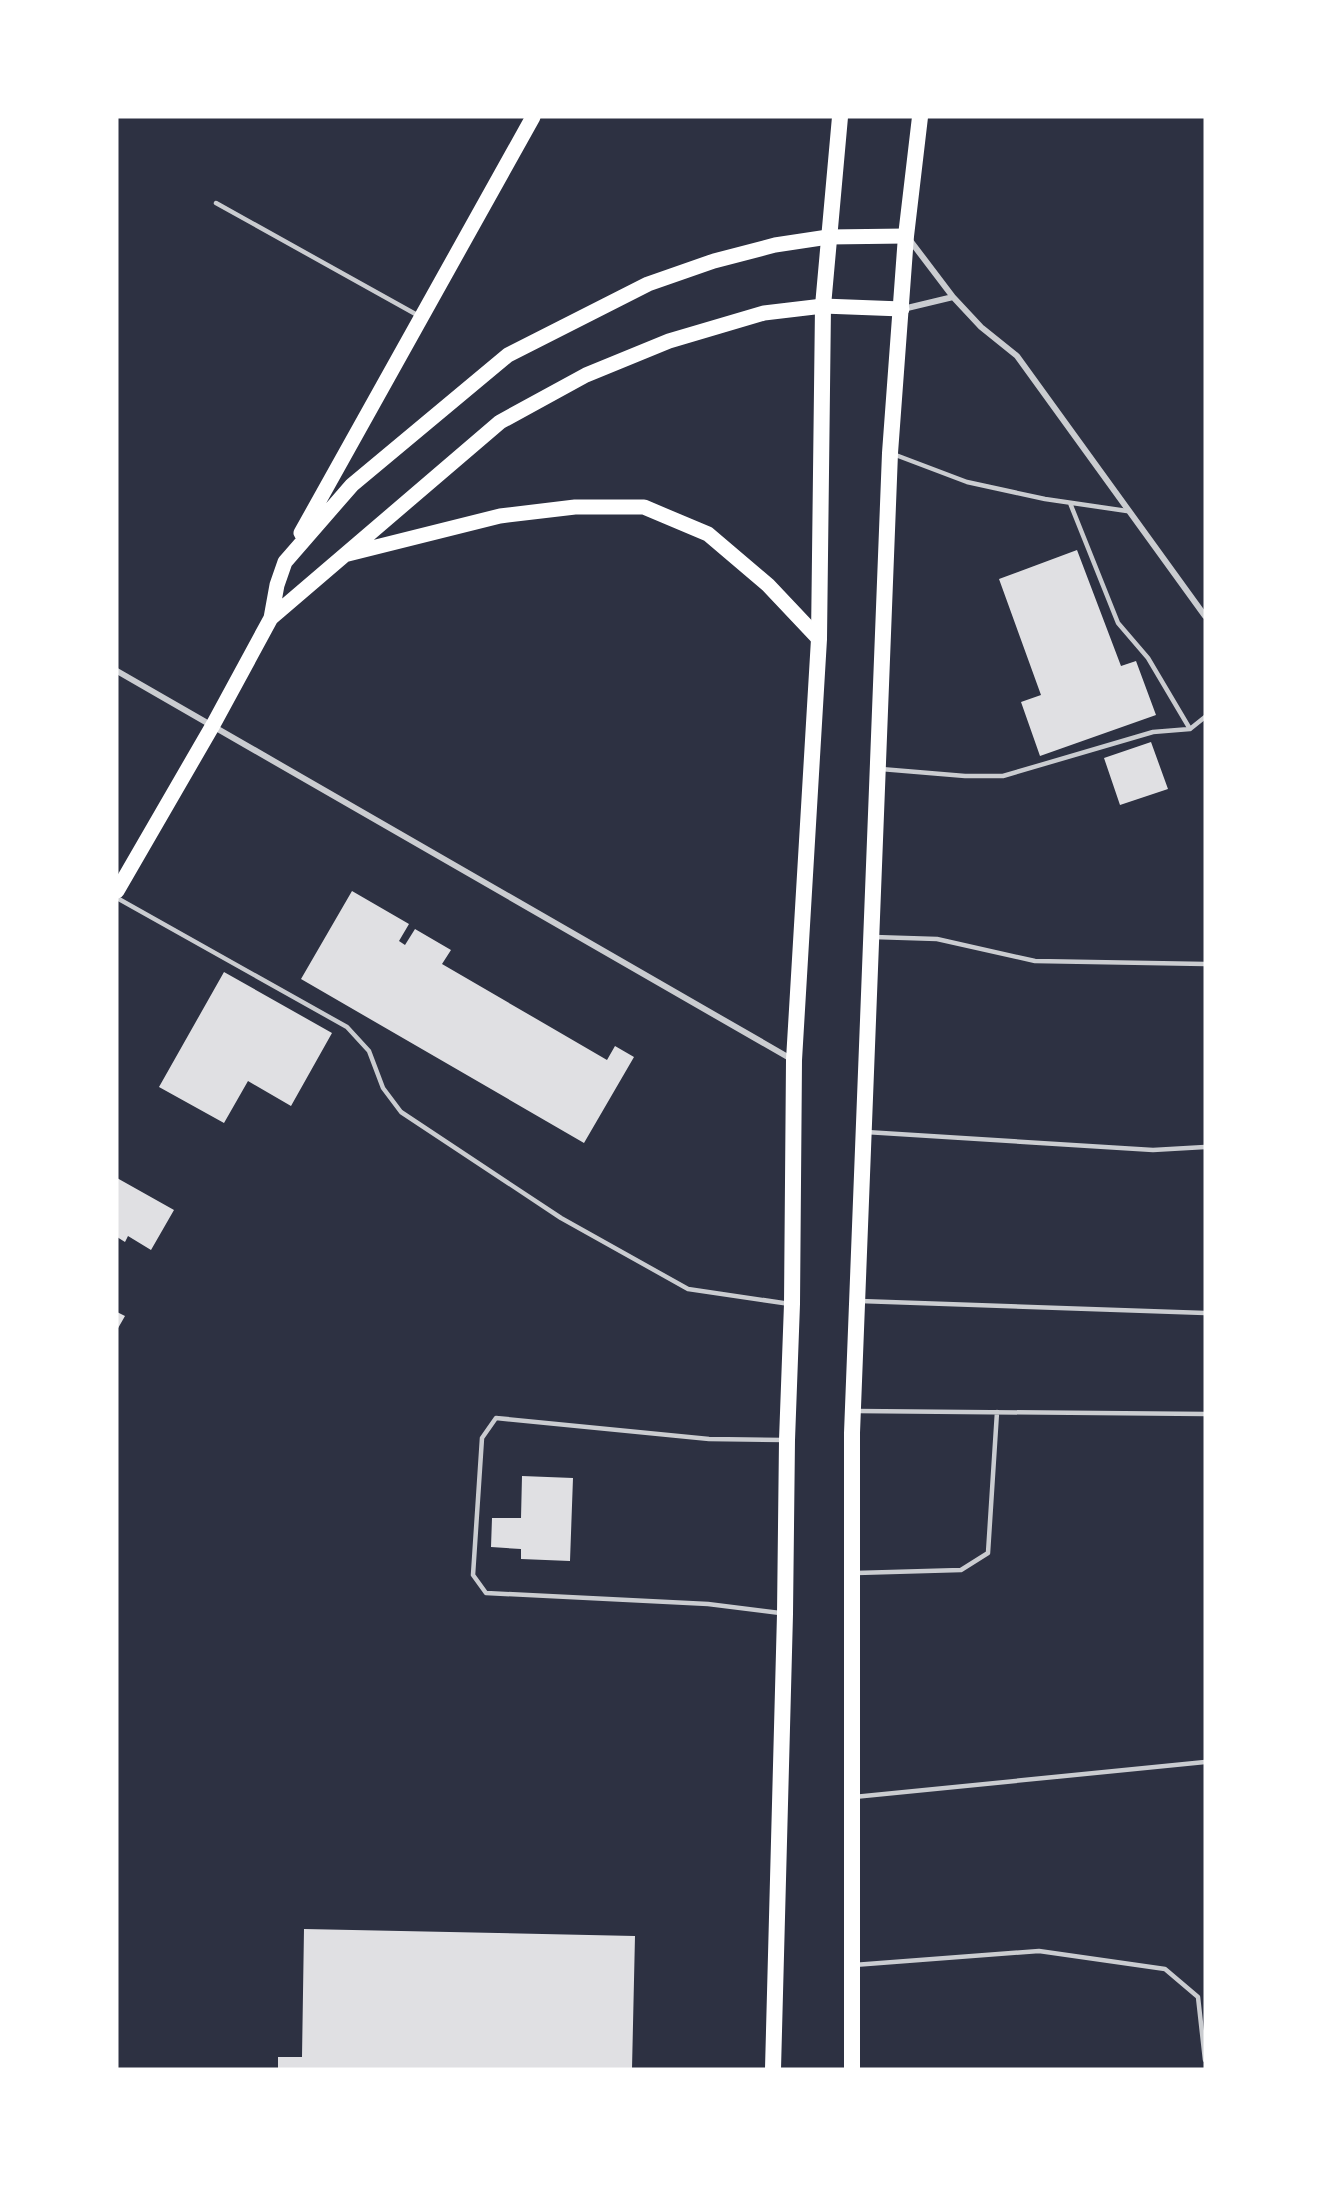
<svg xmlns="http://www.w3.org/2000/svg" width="1322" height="2186" font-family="'Alegreya Sans',sans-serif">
	<rect width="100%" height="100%" fill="#2d3142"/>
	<path fill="#e0e0e3" d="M1077 550 1121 666 1136 661 1156 715 1040 756 1021 702 1041 695 999 579Z
		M1151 742 1168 789 1120 805 1104 758Z
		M352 891 409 924 399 941 405 945 415 929 451 950 442 964 607 1060 615 1046 634 1057 584 1143 301 979Z
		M224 972 332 1033 291 1106 248 1081 224 1123 159 1087Z
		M117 1178 174 1210 151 1250 128 1236 125 1242 117 1237Z
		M117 1312 125 1316 117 1330Z
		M522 1476 573 1478 570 1561 521 1559V1549L491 1547 492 1518H521Z
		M304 1929 635 1936 632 2069H278V2057H302Z"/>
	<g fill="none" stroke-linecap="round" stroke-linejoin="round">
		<path stroke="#caccd0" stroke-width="4.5" d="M216 203 419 316
			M893 454 967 482 1045 499 1127 511
			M1070 503 1118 623 1148 658 1190 729 1205 717
			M881 769 965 776H1003L1153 732 1190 729
			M117 898 347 1027 369 1051 383 1088 401 1112 561 1218 688 1289 790 1304
			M874 937 937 939 1035 961 1205 964
			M866 1132 1153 1150 1205 1147
			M860 1301 1205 1313
			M857 1411 1205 1414
			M856 1573 961 1570 988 1553 997 1412
			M780 1613 708 1604 486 1593 473 1575 482 1438 496 1418 709 1439 784 1440
			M854 1797 1205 1762
			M854 1965 1039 1951 1165 1969 1198 1997 1205 2060"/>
		<path stroke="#caccd0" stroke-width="6" d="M953 297 981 327 1017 356 1205 616
			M903 309 953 297 909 239
			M117 671 793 1060"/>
		<path stroke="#fff" stroke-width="15" d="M301 533 533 117
			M348 554 500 516 575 507H644L708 534 768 585 819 639
			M271 618 500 422 586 375 669 341 764 313 823 306 902 309
			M117 891 213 725 271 618 277 585 285 562 352 485 508 355 648 284 714 261 775 245 828 237 906 236"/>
		<path stroke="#fff" stroke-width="16" d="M773 2069 785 1614 787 1440 792 1304 794 1060 819 639 823 306 840 117
			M852 2069V1433L890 453 906 236 920 117"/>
	</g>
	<rect width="1322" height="2186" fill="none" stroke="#ffffff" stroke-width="237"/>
</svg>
